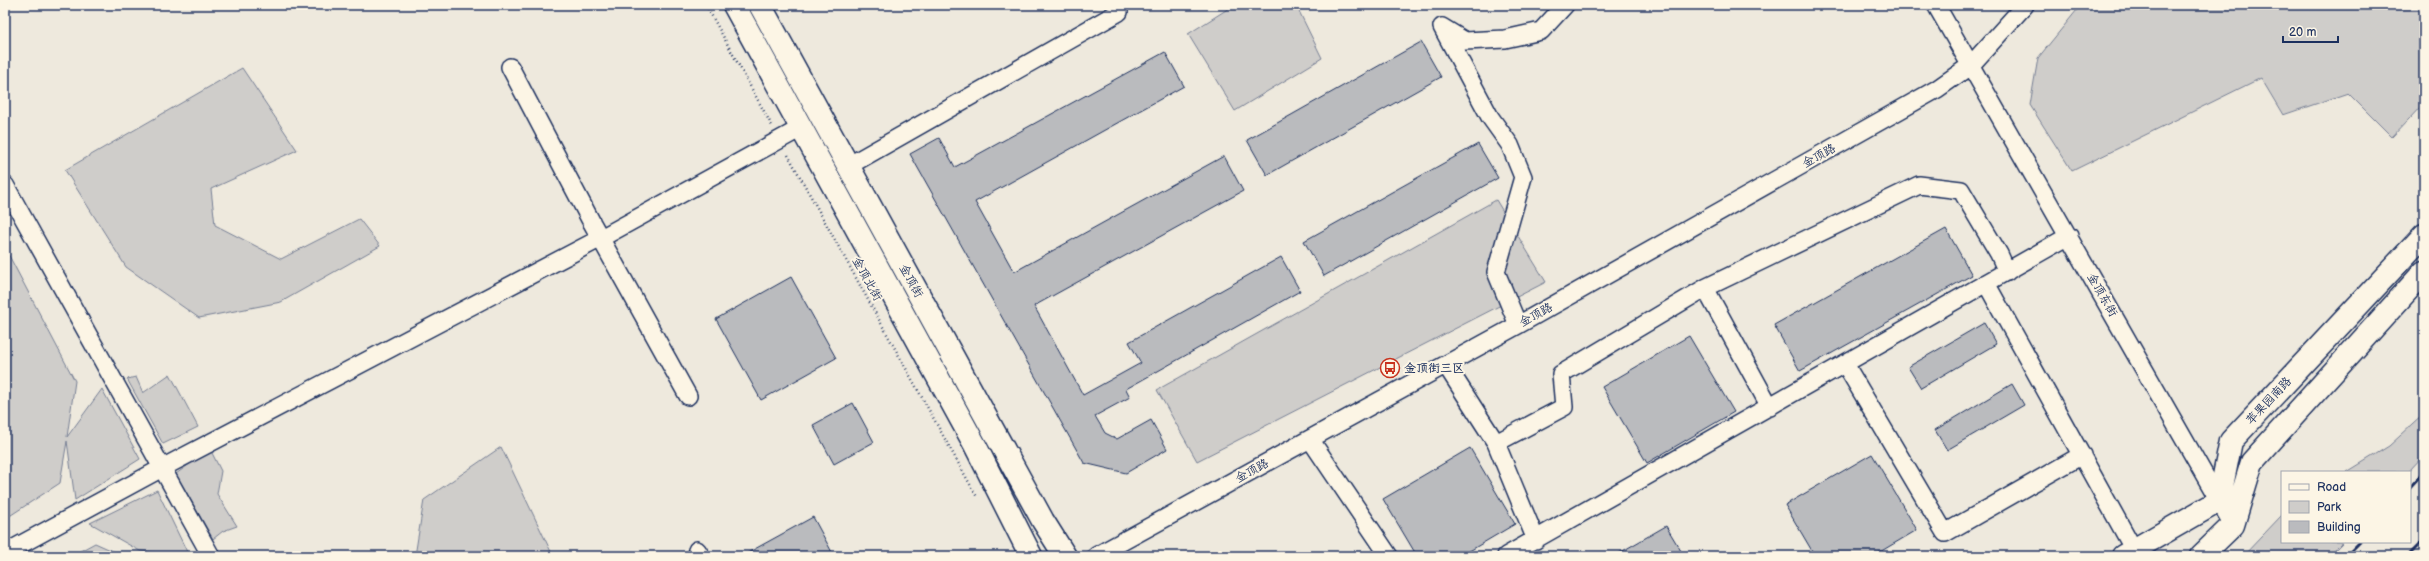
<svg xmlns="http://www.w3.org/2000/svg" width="2429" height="561" font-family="'Balsamiq Sans','LXGW WenKai TC',sans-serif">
	<rect width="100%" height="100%" fill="#eee9dd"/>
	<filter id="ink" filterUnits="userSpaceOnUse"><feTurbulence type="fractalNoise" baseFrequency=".025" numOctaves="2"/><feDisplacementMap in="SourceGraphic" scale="8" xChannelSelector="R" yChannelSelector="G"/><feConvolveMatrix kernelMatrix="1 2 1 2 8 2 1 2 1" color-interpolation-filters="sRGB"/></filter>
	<g filter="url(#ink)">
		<path fill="#cfcdca" stroke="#757e94" d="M1234 5H1296L1322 58 1235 111 1188 34Z
			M2081 5H2424V103L2392 137 2348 93 2283 115 2261 78 2072 171 2030 105 2038 58Z
			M242 68 297 150 211 189 215 225 281 259 359 219 380 246 281 302 199 318 126 267 65 170Z
			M1496 200 1546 282 1197 461 1157 390Z
			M5 248 75 381 67 437 102 389 140 459 75 500 67 441 60 483 5 519Z
			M170 374 198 427 163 444 127 379 136 377 143 393Z
			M2424 414V455L2408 472H2347L2389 446Z
			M501 447 553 556H415L424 500Z
			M210 449 221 471 217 494 237 526 223 531 213 539 176 474Z
			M157 490 189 556 140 551 90 523Z
			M2282 515V542H2343L2329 556H2243Z
			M95 543 124 556H71Z"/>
		<path fill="#babbbe" stroke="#1b2f5e" d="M1421 42 1441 77 1267 175 1247 140Z
			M1165 52 1184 86 975 202 1014 272 1224 156 1243 191 1034 306 1083 395 1141 363 1129 342 1281 257 1300 291 1126 389 1130 397 1095 416 1105 433 1117 439 1151 420 1167 449 1126 473 1084 463 910 154 939 138 955 167Z
			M1478 144 1498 178 1324 276 1304 241Z
			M1946 229 1972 275 1800 371 1774 325Z
			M791 277 836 358 761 400 716 319Z
			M1984 323 1996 344 1921 388 1908 367Z
			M1689 336 1734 412 1647 463 1602 387Z
			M2012 384 2024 405 1947 450 1935 430Z
			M853 403 874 442 834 464 813 425Z
			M1470 448 1515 524 1461 556H1417L1383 499Z
			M1872 454 1917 530 1873 556H1815L1785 505Z
			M813 517 834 556H742Z
			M1666 526 1684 556H1614Z"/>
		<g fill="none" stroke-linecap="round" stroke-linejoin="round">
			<defs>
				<path id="minor" d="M1936 5 2233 525
					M1442 27 1490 117 1510 145 1523 177 1496 272 1518 325
					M1442 27 1465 41 1505 39 1541 31 1565 5
					M510 67 592 223 688 396
					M848 166 1119 12
					M5 185 211 556
					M1986 283 2134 550
					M1845 364 1945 533 2082 455
					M1446 365 1496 443 1564 407 1561 374 1705 288
					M1770 407 1705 288 1919 185 1961 190 1999 254 2007 272
					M1310 439 1389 556
					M1496 443 1536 540
					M697 550 701 556
					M5 553 162 468 601 238 801 128
					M1096 556 1518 325 1937 89 1971 65 2025 5
					M1506 556 2069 236"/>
				<path id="major" d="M734 5 975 445 1031 556
					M760 5 1043 521 1065 556
					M2123 556 2219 501 2231 441 2424 235
					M2201 556 2233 525 2252 462 2424 272"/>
			</defs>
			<use href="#minor" stroke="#1b2f5e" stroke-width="20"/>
			<use href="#major" stroke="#1b2f5e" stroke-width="25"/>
			<path stroke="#1b2f5e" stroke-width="2.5" stroke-dasharray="1 3" stroke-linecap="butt" d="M706 5 772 126
				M788 155 977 497"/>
			<use href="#minor" stroke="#fcf5e5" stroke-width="17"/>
			<use href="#major" stroke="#fcf5e5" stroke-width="22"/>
			<path stroke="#1b2f5e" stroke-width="3" d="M2410 487 2424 472
				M2346 556 2360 542
				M2408 556 2424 540"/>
		</g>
	</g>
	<defs>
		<symbol id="bus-ring" viewBox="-11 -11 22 22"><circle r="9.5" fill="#fcf5e5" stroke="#c8321e" stroke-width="1.5"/><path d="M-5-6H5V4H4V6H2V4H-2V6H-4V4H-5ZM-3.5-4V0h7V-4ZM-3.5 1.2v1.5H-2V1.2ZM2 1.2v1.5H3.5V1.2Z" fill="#c8321e"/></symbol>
	</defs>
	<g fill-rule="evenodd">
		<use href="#bus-ring" x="1379" y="357" width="22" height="22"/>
	</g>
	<g text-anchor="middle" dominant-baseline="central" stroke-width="4" stroke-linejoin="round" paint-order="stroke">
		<g font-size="12" fill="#1b2f5e" stroke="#fcf5e5">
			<text transform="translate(1819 156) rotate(-29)">金顶路</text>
			<text transform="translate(867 279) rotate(61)">金顶北街</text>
			<text transform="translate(911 281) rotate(61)">金顶街</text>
			<text transform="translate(2102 295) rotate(60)">金顶东街</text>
			<text transform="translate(1536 315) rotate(-29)">金顶路</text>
			<text transform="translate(2269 401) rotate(-47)">苹果园南路</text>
			<text transform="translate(1252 471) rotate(-29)">金顶路</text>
		</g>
		<g font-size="12" font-weight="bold" fill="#1b2f5e" stroke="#fcf5e5" text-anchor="start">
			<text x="1404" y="368">金顶街三区</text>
		</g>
	</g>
	<rect width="2429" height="561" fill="none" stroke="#fcf5e5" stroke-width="20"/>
	<rect x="10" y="10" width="2409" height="541" fill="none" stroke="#1b2f5e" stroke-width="1.5" filter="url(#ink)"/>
	<rect x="2281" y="471" width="130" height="72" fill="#fcf5e5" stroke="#a2a6af"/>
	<rect x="2289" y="484" width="20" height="6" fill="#fcf5e5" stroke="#a2a6af"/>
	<text x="2317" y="491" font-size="12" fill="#1b2f5e">Road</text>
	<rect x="2289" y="501" width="20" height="12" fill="#cfcdca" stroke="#a2a6af"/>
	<text x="2317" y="511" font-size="12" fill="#1b2f5e">Park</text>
	<rect x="2289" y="521" width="20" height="12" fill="#babbbe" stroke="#a2a6af"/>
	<text x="2317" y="531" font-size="12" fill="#1b2f5e">Building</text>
	<path d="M2283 36v6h55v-6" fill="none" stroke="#1b2f5e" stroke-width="2"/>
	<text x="2289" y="36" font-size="12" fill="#1b2f5e" stroke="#fcf5e5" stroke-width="3" paint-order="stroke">20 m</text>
</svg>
